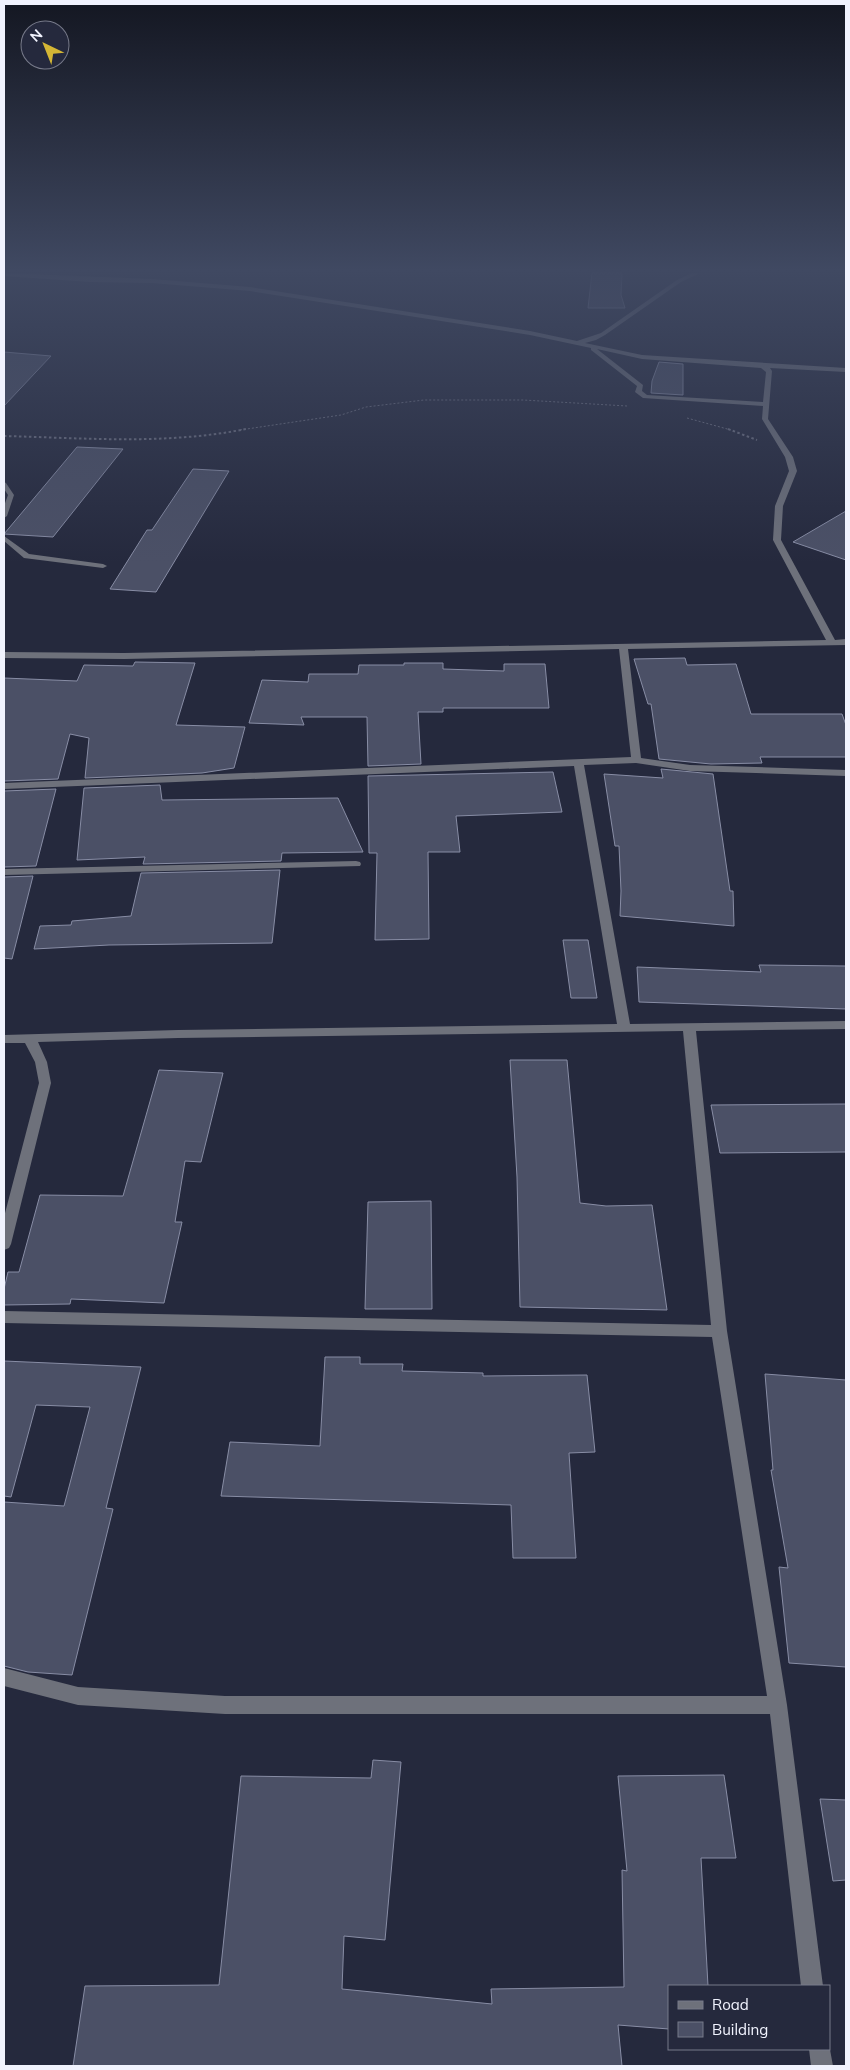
<svg xmlns="http://www.w3.org/2000/svg" width="850" height="2070" font-family="Mulish,sans-serif">
	<rect width="100%" height="100%" fill="#25293d"/>
	<path fill="#4b5066" stroke="#888da5" d="M592 273H622L621 295 625 308H588Z
		M4 352 51 356 4 406Z
		M659 362 683 364V395L651 393 652 381Z
		M77 447 123 449 53 537 4 534Z
		M193 469 229 471 156 592 110 589 147 530H152Z
		M846 511V560L793 542Z
		M685 658 687 665 736 664 751 714H842L846 725V757H760L762 763 711 764 659 759 651 704H648L634 659Z
		M135 662 195 663 176 725 245 727 234 768 202 773 85 778 89 738 70 734 58 779 4 781V678L77 681 84 665 133 666Z
		M404 663H443V669L504 671V664H545L549 708H443V712H418L421 764 368 766 367 717H301L304 725 249 723 262 680 308 682 309 674H358L359 665H404Z
		M661 769 713 774 730 891H733L734 926 620 916 621 891 619 846H615L604 774 663 778Z
		M553 772 562 812 456 816 460 852H428L429 939 375 940 377 853H369L368 776Z
		M160 785 162 800 338 798 363 852 282 853 281 861 143 864 145 857 77 860 84 788Z
		M56 789 36 866 4 867V791Z
		M280 870 272 943 109 945 34 949 40 926 71 925 72 921 131 916 141 873Z
		M33 876 12 959 4 958V877Z
		M563 940H588L597 998H571Z
		M759 965 846 966V1009L639 1002 637 967 761 972Z
		M510 1060H567L580 1203 606 1206 652 1205 667 1310 520 1307 517 1177Z
		M159 1070 223 1073 201 1162 185 1161 175 1222H182L164 1303 71 1299 70 1304 4 1305V1289L8 1272H19L40 1195 123 1196Z
		M846 1104V1152L720 1153 711 1105Z
		M431 1201 432 1309H365L368 1202Z
		M325 1357H360V1364H403L402 1371 483 1373V1376L587 1375 595 1452 569 1453 576 1558H513L511 1505 221 1496 230 1442 320 1446Z
		M4 1361 141 1367 106 1508 113 1509 72 1675 28 1672 4 1666V1502L64 1506 90 1407 36 1405 11 1497 4 1496Z
		M765 1374 846 1380V1667L789 1663 779 1567 788 1568 771 1470H773Z
		M373 1760 401 1762 385 1940 344 1936 342 1989 492 2004 491 1989 624 1987 622 1870 627 1871 618 1776 724 1775 736 1858H701L708 1986H669V2029L618 2025 622 2066H73L85 1986 219 1985 241 1776 371 1778Z
		M820 1799 846 1800V1880L833 1881Z"/>
	<g fill="none" stroke-linecap="round" stroke-linejoin="round">
		<path stroke="#6d7081" stroke-width="1" stroke-dasharray="2 2" stroke-linecap="butt" d="M687 418 731 430
			M240 430 341 415 366 407 424 400H523L627 406"/>
		<path stroke="#6d7081" stroke-width="2" stroke-dasharray="2.5 2.5" stroke-linecap="butt" d="M728 429 757 440
			M4 436C84 438 166 445 246 429"/>
		<path fill="#6e717b" fill-rule="evenodd" d="M4 482 6 483 14 495 7 516 4 518V506L8 495 4 489Z
			M4 536 29 554 103 564 107 566 103 568 24 558 4 541Z"/>
		<path fill="#6e717b" fill-rule="evenodd" d="M4 273 152 279 250 287 530 331 577 341 601 333 677 280 692 273H700L681 282 605 335 596 340 585 343 642 355 846 368V372L770 368 772 371 768 419 793 457 797 471 783 506 781 540 835 640 846 639V645L628 649 641 758 690 765 846 770V776L690 771 636 763 584 765 630 1024 846 1021V1029L696 1031 727 1331 787 1705 823 1986H801L770 1714H225L78 1705 4 1686V1668L78 1687 225 1696H767L712 1337 4 1323V1311L711 1325 683 1031 178 1038 38 1042 47 1062 51 1083 11 1244 9 1248 4 1250V1217L39 1083 35 1062 25 1043H4V1035L178 1030 617 1024 574 766 4 789V783L631 757 619 649 124 659 4 658V652L124 653 826 640 773 540 775 506 789 471 785 457 762 419 763 406 643 398 635 392 637 386 591 350V348L530 335 250 291 152 283 90 282 4 276ZM597 349 642 359 761 368 766 372 763 402 647 395 642 391 643 385Z
			M356 861 360 862 361 864 360 866 4 875V869Z
			M829 2044 833 2066H811L809 2049H829Z"/>
	</g>
	<linearGradient id="sky" x2="0" y2="1"><stop stop-color="#141722"/><stop offset="0.48" stop-color="#404962"/><stop offset="1" stop-color="#404962" stop-opacity="0"/></linearGradient>
	<rect width="850" height="563" fill="url(#sky)"/>
	<rect width="850" height="2070" fill="none" stroke="#f1f3fe" stroke-width="10"/>
	<rect x="668" y="1985" width="162" height="65" fill="#25293d" stroke="#777a8a"/>
	<rect x="678" y="2001" width="25" height="8" fill="#6e717b" stroke="#777a8a"/>
	<text x="712" y="2010" font-size="15" fill="#f1f3fe">Road</text>
	<rect x="678" y="2022" width="25" height="15" fill="#4b5066" stroke="#777a8a"/>
	<text x="712" y="2035" font-size="15" fill="#f1f3fe">Building</text>
	<g transform="translate(45 45) rotate(317)"><circle r="24" fill="#25293d" stroke="#777a8a"/>
	<path d="M0-4L9 19L0 12L-9 19Z" fill="#d4b635"/>
	<text y="-8" font-size="14" font-weight="bold" text-anchor="middle" fill="#f1f3fe">N</text>
	</g>
</svg>
